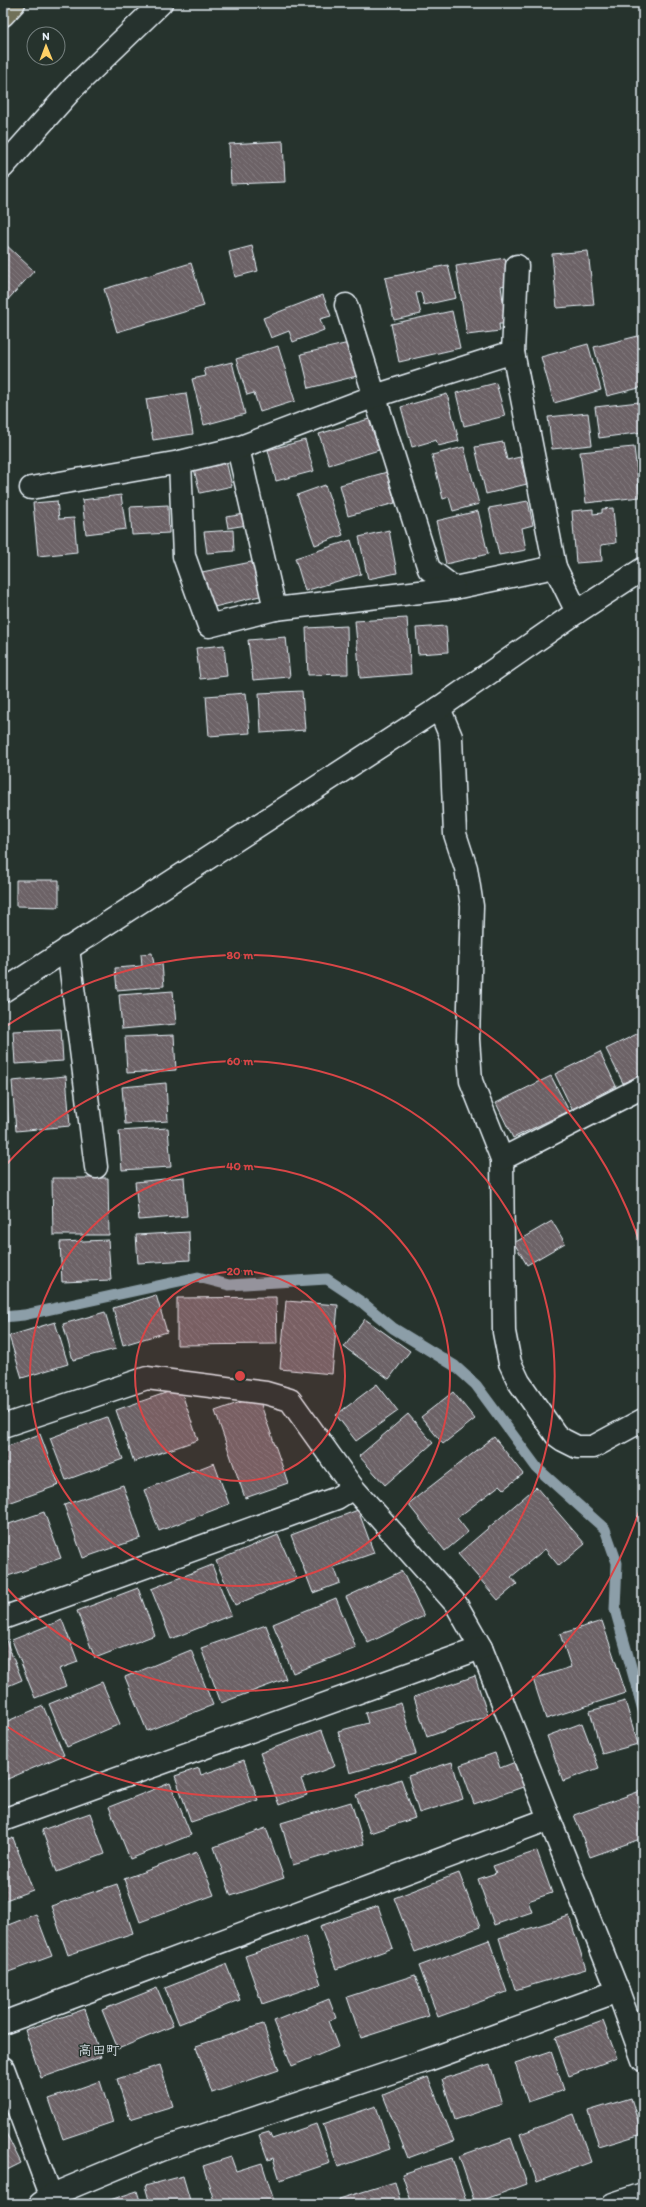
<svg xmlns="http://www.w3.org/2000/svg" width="646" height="2207" viewBox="0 0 646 2207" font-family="Itim,'Klee One',sans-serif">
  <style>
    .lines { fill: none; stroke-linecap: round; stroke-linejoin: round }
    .stream { stroke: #8c9ea8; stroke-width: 11 }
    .building { fill: url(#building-back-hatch); stroke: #e8f1f8 }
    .minor-casing { stroke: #e8f1f8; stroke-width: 25 }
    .tertiary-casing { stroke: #e8f1f8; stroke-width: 25 }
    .motorway-casing { stroke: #e8f1f8; stroke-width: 25 }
    .minor { stroke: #26332d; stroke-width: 22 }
    .tertiary { stroke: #26332d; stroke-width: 22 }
    .motorway { stroke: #706f59; stroke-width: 22 }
    .ring { fill: none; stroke: #d94647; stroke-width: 2 }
    .labels { text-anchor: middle; stroke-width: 3; stroke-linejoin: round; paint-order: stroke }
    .neighbourhood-label { font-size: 14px; fill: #e8f1f8; stroke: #26332d }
    .centre { fill: #d94647; stroke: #26332d; stroke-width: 2 }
    .ring-label { font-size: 12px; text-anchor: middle; font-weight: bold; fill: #d94647; stroke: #26332d; stroke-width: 3; stroke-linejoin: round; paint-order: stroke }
  </style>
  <defs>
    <pattern id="building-back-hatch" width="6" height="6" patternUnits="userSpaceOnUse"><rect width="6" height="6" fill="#6c6266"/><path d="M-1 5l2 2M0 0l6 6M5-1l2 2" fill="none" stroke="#81797d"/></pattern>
  </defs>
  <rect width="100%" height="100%" fill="#26332d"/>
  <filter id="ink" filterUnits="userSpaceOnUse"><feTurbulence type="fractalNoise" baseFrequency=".025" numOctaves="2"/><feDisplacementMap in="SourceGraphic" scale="8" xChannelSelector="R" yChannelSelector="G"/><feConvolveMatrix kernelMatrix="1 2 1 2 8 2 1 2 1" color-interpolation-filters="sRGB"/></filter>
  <g filter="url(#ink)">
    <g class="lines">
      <polyline class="stream" points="3,1317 24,1315 198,1277 229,1285 327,1279 363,1303 393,1328 455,1366 476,1385 537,1468 605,1529 617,1563 615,1609 643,1710"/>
    </g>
    <g class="building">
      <polygon points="283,141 285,182 231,184 229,144"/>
      <polygon points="3,242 34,271 3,305"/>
      <polygon points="252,246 258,271 235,277 229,252"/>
      <polygon points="588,251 594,305 557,308 552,254"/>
      <polygon points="505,258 509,284 501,286 506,324 499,324 500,331 467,335 456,266"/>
      <polygon points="191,263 204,306 117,332 104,289"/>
      <polygon points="448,265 456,298 424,305 421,292 416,293 421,314 394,320 385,278"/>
      <polygon points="323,295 331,316 320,319 324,330 293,342 289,331 271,338 263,318"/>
      <polygon points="452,311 460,348 399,362 391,324"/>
      <polygon points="638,336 643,354 643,387 607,396 594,347"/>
      <polygon points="349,343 357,376 309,388 301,354"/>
      <polygon points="588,344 601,390 554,403 541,357"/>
      <polygon points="278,346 295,401 260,412 254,393 247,395 236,359"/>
      <polygon points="232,362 245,414 204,425 192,379 206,376 204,369"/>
      <polygon points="496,383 505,416 464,426 456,393"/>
      <polygon points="186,393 193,434 153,440 146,399"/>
      <polygon points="447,394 459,441 438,446 436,440 412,447 401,407"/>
      <polygon points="639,402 643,432 599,438 595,407"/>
      <polygon points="588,413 592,445 552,449 548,417"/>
      <polygon points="369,419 379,450 329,465 319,434"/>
      <polygon points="305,440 314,471 276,481 268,450"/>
      <polygon points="503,442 507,460 520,457 527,484 486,494 475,447"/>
      <polygon points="464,447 479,504 453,511 449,497 443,499 432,455"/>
      <polygon points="634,447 640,497 586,503 580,452"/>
      <polygon points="226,461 232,486 200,493 194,469"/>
      <polygon points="387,472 395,503 348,516 340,485"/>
      <polygon points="325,485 343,535 315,545 297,495"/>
      <polygon points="121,495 126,529 86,534 82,500"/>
      <polygon points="57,501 59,519 74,518 77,552 38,556 33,503"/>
      <polygon points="528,501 533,525 522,528 526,550 499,555 489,508"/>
      <polygon points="168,505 169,533 132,535 130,507"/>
      <polygon points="613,508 616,543 601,545 602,561 576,563 572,511 593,509 593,514 602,513 602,509"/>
      <polygon points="478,511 488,554 446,564 436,521"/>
      <polygon points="245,514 247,525 228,528 226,517"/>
      <polygon points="233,530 234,551 207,553 204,532"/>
      <polygon points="389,530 397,573 368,579 359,537"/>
      <polygon points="351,540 361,574 305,591 295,558"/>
      <polygon points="261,560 268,594 210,608 202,572"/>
      <polygon points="407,618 411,674 360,678 355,621"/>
      <polygon points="347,626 348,674 308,675 306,628"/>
      <polygon points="446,626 448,652 418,654 416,628"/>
      <polygon points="286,637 290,677 253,680 248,640"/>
      <polygon points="224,645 227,676 200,679 196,648"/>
      <polygon points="302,691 305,730 261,733 259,693"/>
      <polygon points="246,693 250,733 209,736 206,696"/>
      <polygon points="16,880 59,880 59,907 16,906"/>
      <polygon points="152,953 154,964 162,964 164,986 117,990 115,968 142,966 141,954"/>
      <polygon points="173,991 176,1024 122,1029 119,995"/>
      <polygon points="61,1029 63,1061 15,1064 13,1031"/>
      <polygon points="643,1031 643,1074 623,1083 606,1049"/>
      <polygon points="174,1035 176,1070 127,1073 125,1037"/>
      <polygon points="600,1052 616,1086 572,1109 555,1074"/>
      <polygon points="66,1076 70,1126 16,1131 12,1081"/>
      <polygon points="551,1076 569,1111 513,1138 496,1103"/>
      <polygon points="166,1083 168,1121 125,1124 122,1087"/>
      <polygon points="7,1099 9,1142 3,1142 3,1100"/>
      <polygon points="168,1128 171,1167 122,1170 119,1131"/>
      <polygon points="184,1177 187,1216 139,1220 135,1182"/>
      <polygon points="52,1178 108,1178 109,1235 53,1235"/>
      <polygon points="552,1221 565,1243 527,1265 514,1243"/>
      <polygon points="189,1232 190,1260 138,1263 136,1235"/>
      <polygon points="108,1240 111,1280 62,1282 60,1242"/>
      <polygon points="156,1295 167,1332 123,1345 113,1308"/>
      <polygon points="276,1297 277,1344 177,1345 177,1298"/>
      <polygon points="286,1301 338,1305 332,1374 280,1369"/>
      <polygon points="105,1312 116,1349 73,1360 63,1324"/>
      <polygon points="365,1319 410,1351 389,1379 344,1347"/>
      <polygon points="55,1322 68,1364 22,1378 9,1336"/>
      <polygon points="377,1384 398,1411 356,1441 336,1415"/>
      <polygon points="180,1388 198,1440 134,1462 116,1410"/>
      <polygon points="453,1392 475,1419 443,1444 421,1417"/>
      <polygon points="258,1396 288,1483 245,1498 215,1411"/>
      <polygon points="408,1414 433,1443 385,1485 359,1456"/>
      <polygon points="107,1417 123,1459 66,1480 50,1438"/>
      <polygon points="40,1434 59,1485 3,1505 3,1448"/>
      <polygon points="494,1437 523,1474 504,1489 500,1485 457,1518 468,1532 445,1551 408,1504"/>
      <polygon points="214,1463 229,1504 159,1531 144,1490"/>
      <polygon points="123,1485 141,1538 83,1558 64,1505"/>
      <polygon points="536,1487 585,1544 559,1566 545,1549 511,1577 517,1584 498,1600 458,1554"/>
      <polygon points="358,1510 374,1553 334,1567 340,1583 313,1593 291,1535"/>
      <polygon points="44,1512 61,1558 5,1577 3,1526"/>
      <polygon points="278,1535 297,1579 235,1605 216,1561"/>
      <polygon points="212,1565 231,1615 171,1639 151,1589"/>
      <polygon points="402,1571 424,1616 368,1643 346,1597"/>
      <polygon points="138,1588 155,1635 95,1658 77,1611"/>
      <polygon points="336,1598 356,1648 293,1673 273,1624"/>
      <polygon points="62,1620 78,1662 59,1669 66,1686 35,1698 12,1640"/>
      <polygon points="602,1621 626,1693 546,1719 533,1679 571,1667 560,1634"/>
      <polygon points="266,1625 286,1679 221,1703 201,1648"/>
      <polygon points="5,1638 22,1680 3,1688 3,1639"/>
      <polygon points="191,1650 213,1705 147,1731 125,1677"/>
      <polygon points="475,1676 488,1716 427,1737 414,1697"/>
      <polygon points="102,1682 120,1724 67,1747 49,1704"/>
      <polygon points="625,1701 638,1744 602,1754 590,1711"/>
      <polygon points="401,1703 416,1754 350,1773 338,1731 368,1723 365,1713"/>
      <polygon points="43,1706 64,1755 3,1781 3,1723"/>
      <polygon points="582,1723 599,1768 563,1781 547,1736"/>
      <polygon points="322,1730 335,1766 301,1779 307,1795 279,1805 260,1753"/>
      <polygon points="495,1753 500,1768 518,1761 526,1786 474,1804 460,1765"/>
      <polygon points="244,1760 258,1800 191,1822 175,1776 199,1768 201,1775"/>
      <polygon points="452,1762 463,1799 419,1813 408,1776"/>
      <polygon points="401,1779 415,1818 370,1833 356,1795"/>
      <polygon points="170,1783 191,1835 130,1859 109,1807"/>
      <polygon points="643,1790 643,1838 590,1857 574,1815"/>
      <polygon points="351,1802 364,1844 293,1865 281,1823"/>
      <polygon points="90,1813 105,1854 57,1872 42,1830"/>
      <polygon points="266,1828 284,1878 231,1896 214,1847"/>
      <polygon points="13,1838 33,1890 3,1901 3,1842"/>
      <polygon points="537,1851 552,1893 528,1901 532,1912 494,1925 478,1879 496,1873 493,1866"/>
      <polygon points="197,1852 214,1895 140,1922 124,1879"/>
      <polygon points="459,1873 480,1927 415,1952 394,1898"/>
      <polygon points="117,1884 133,1933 68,1955 51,1906"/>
      <polygon points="378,1906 393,1948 336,1969 320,1926"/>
      <polygon points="36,1914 52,1956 3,1974 3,1927"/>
      <polygon points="569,1916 586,1969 515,1990 499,1938"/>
      <polygon points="305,1936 321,1984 262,2004 245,1956"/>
      <polygon points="489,1940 507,1992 438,2017 419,1966"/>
      <polygon points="226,1964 240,2000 179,2024 165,1988"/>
      <polygon points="415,1975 429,2016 361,2038 347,1997"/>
      <polygon points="157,1988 173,2026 118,2049 102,2010"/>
      <polygon points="329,1999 336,2018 328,2021 338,2047 292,2066 274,2021"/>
      <polygon points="85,2009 101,2057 41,2078 25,2030"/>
      <polygon points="603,2021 617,2058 569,2076 555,2038"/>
      <polygon points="263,2024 279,2070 212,2093 196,2046"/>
      <polygon points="551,2051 564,2090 528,2102 515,2063"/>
      <polygon points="490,2064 502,2104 455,2120 442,2079"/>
      <polygon points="160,2065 173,2106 130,2119 117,2079"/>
      <polygon points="428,2077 454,2141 408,2158 383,2095"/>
      <polygon points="100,2081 113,2122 63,2139 49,2099"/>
      <polygon points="631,2098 642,2134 599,2147 588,2111"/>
      <polygon points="376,2106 390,2149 338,2167 323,2124"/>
      <polygon points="574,2114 591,2162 537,2182 520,2134"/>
      <polygon points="316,2124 330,2163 280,2180 273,2158 268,2160 259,2135 269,2132 272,2139"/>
      <polygon points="3,2127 21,2163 3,2172"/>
      <polygon points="511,2138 527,2184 475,2203 459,2156"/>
      <polygon points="231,2157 236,2171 262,2163 275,2204 215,2204 203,2166"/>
      <polygon points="452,2158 467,2203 412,2204 402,2174"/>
      <polygon points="183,2176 191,2204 150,2204 145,2186"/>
      <polygon points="395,2182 401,2204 340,2204 339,2199"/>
      <polygon points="137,2191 141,2204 98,2204"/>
    </g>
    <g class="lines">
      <defs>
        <g id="minor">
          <polyline points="3,167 74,87 161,3"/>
          <polyline points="517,266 513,352 555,567"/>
          <polyline points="346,305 429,569 454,588 555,567 577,612"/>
          <polyline points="238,448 275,609"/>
          <polyline points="180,462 184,556 209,626 275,609 454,588"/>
          <polyline points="31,488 180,462 238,448 375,396 513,352"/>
          <polyline points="439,708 451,737 455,834 466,868 472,906 468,1039 471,1081 502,1159 504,1332 510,1363 519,1382 556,1435 563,1440 577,1447 593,1447 643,1420"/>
          <polyline points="68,948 96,1167"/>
          <polyline points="502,1159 643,1087"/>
          <polyline points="3,1426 147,1378 266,1393 290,1400 353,1488 456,1604 481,1648 618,1991 643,2060"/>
          <polyline points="3,1618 337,1498 353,1488"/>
          <polyline points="3,1820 481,1648"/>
          <polyline points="3,2023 549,1819"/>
          <polyline points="3,2068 54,2204"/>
          <polyline points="40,2204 52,2195 160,2150 425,2061 618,1991"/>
          <polyline points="613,2204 643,2194"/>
        </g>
        <polyline id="tertiary" points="3,991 439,708 577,612 643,569"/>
        <polyline id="motorway" points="3,15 14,3"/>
      </defs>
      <use href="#minor" class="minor-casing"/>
      <use href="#tertiary" class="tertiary-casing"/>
      <use href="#motorway" class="motorway-casing"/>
      <use href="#minor" class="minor"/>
      <use href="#tertiary" class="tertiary"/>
      <use href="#motorway" class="motorway"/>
    </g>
  </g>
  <circle cx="240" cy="1376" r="105" fill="#d94647" fill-opacity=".12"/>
  <g class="ring">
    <circle cx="240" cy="1376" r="105"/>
    <circle cx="240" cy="1376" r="210"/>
    <path d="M4 1167A315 315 0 1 1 4 1585"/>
    <path d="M643 1499A421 421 0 0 1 5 1725M5 1027A421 421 0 0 1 643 1253"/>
  </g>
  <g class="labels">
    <g class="neighbourhood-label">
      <text x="99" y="2055">高田町</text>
    </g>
  </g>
  <circle cx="240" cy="1376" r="6" class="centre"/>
  <g class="ring-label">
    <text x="240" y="959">80 m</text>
    <text x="240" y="1065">60 m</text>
    <text x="240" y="1170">40 m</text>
    <text x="240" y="1275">20 m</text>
  </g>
  <rect width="646" height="2207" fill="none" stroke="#26332d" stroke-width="16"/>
  <rect x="8" y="8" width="630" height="2191" fill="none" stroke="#e8f1f8" stroke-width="1.5" filter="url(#ink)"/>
  <g transform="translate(46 46) rotate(359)"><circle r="19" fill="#26332d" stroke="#747f7e"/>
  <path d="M0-3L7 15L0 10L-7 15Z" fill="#ffd166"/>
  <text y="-6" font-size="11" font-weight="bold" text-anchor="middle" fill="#e8f1f8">N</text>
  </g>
</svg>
